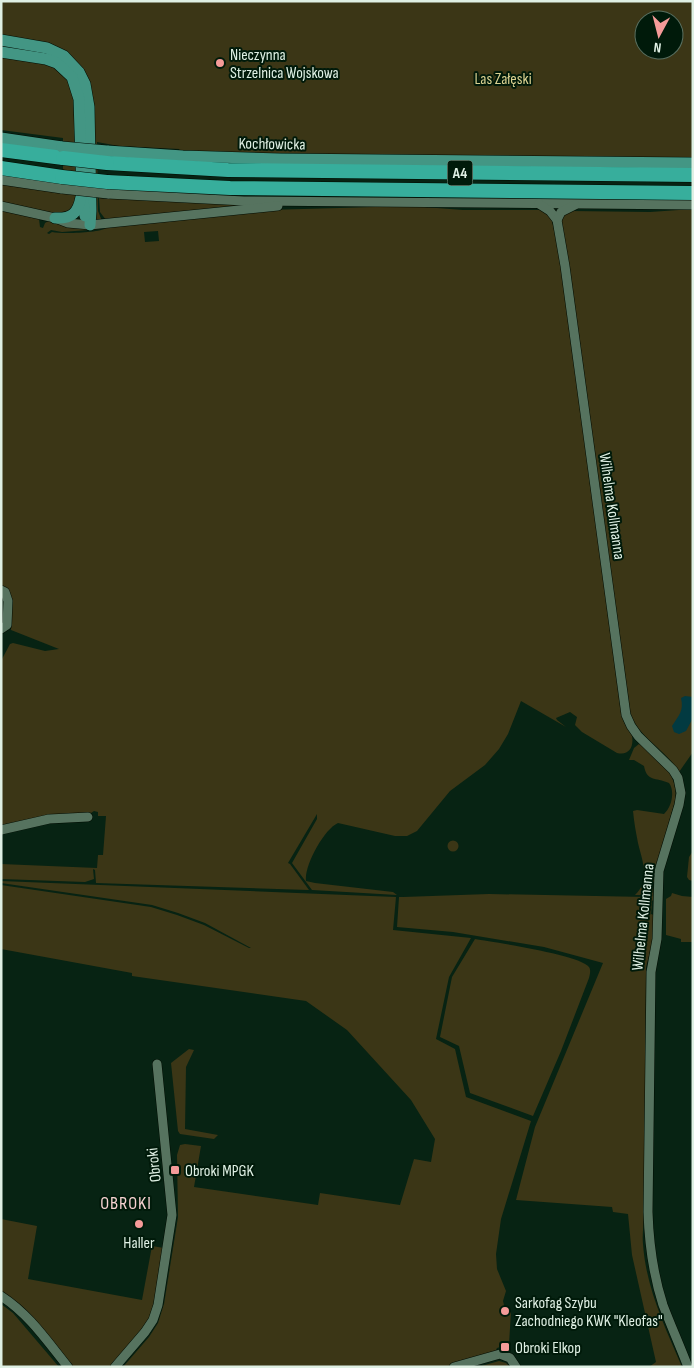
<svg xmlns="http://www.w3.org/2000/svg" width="694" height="1368" viewBox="0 0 694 1368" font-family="'Sofia Sans Condensed',sans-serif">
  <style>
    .green { fill: #3b3616; fill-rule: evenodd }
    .water { fill: #023a41 }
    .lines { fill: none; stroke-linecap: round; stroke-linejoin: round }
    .minor-casing { stroke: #000c02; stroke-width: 10 }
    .major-casing { stroke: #000c02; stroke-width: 12 }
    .highway-casing { stroke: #000c02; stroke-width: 15 }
    .minor { stroke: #56735f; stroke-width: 9 }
    .major { stroke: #439684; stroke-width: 11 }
    .highway { stroke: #37ae9c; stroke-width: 14 }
    .minor-bridge-casing { stroke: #000c02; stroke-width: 10; stroke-linecap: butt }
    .major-bridge-casing { stroke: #000c02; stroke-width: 12; stroke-linecap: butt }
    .highway-bridge-casing { stroke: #000c02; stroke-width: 15; stroke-linecap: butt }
    .minor-bridge { stroke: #56735f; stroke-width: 9 }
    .major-bridge { stroke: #439684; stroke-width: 11 }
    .highway-bridge { stroke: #37ae9c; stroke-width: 14 }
    .poi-dot { fill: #f59b99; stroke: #001a0a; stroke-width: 2 }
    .labels { text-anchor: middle; stroke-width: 4; stroke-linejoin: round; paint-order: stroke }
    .shield { fill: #001a0a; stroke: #9cb0a3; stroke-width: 1 }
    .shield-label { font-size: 15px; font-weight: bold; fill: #dff0e4 }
    .poi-label { font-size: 16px; fill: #dff0e4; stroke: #001a0a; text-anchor: start }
    .park-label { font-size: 16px; fill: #dad191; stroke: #001a0a }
    .street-label { font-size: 16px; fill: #dff0e4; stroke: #001a0a }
    .neighbourhood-label { font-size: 18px; letter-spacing: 1px; fill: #f7d3d2; stroke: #001a0a }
  </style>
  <rect width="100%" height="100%" fill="#072313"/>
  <g class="green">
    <path d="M1 1H693V160L365 157 180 151 179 149 119 146 97 142 98 211 102 221H96L82 71 1 36ZM644 20H674V50H644Z"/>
    <polygon points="1,55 51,65 67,77 73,92 77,204 65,216 1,202 1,184 63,193 63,138 1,130"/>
    <polygon points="109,197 252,204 106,220 100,212 99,198 108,199"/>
    <path d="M411 206 463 210H542L551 217 563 268 621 707C622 712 622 717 624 722 626 728 631 731 632 736 634 747 629 756 617 753L582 732 575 725 577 717 570 712 556 718 557 720 566 727 521 701 508 734 499 749 485 765 450 791 417 831 407 836H395L338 823C324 829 304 866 306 881L315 883 393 892 397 895 312 890 292 863 317 819V814L288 863 290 864 309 890 96 883 95 870 93 869 94 879 85 882 1 879V864L97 868 98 855H103L106 816H98V812L94 811 88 815 1 828V661L10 644 13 643 45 651 59 649 11 630 12 599 7 588 1 586V209L39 219 40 227 43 228 45 223 50 220 103 226 101 229 62 232 51 230 47 233 49 234 52 232C62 234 99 233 106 228V226L267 210ZM158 231 159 241 145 242 144 232Z"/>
    <path d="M693 209V752L679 772C665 748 636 737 629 709L560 222 562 215 570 211 650 212Z"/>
    <path d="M639 744C645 747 650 752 655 756 668 769 678 781 675 801L655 872 654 882 650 884 649 892 646 895H635C651 880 642 860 638 843 636 833 634 822 633 811L637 810 664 814C672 807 675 791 669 783 655 777 647 782 644 766L634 760H629L634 748Z"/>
    <circle cx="453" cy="846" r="5.5"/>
    <polygon points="693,851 693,881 689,880 687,877 689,857"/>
    <polygon points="1,881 396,897 393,930 471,938 449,977 436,1039 455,1049 466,1097 531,1121 501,1219 496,1254 497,1269 506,1291 503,1301 505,1309 502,1309 502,1312 507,1313 507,1310 511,1312 509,1344 497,1348 495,1352 446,1367 123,1367 149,1337 158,1323 164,1304 178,1217 177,1155 180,1145 185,1144 201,1146 194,1187 318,1205 320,1193 400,1205 414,1159 431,1162 435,1139 411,1100 347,1030 306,1001 132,976 132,973 1,949 1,885 151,907 177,915 204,925 249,948 251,948 205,923 178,913 152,905 1,883"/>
    <path d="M653 885 654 899 652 901 651 914 654 915 653 941 646 967 644 1213C644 1223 642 1234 643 1244 646 1288 665 1327 682 1367H649L656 1362 632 1255 628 1214 613 1212 612 1207 516 1200 535 1127 603 963 544 947 453 932 397 927 399 897H403L489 894 646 897 651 894Z"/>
    <polygon points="672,893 682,896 693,897 693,942 678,942 681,942 681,939 666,935 666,899 671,896"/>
    <path d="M475 939C493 942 581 955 589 967 591 970 590 974 589 978L561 1051 533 1116 470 1093 459 1046 440 1037 452 977Z"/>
    <polygon points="189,1049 194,1050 186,1067 185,1129 218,1135 214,1139 180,1134 178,1131 171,1063"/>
    <polygon points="1,1219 37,1226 28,1279 142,1300 152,1246 164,1248 154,1302 149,1320 118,1360 115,1360 109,1367 72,1367 1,1294"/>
    <polygon points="1,1304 13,1313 59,1367 1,1367"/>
    <polygon points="499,1361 506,1363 510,1367 478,1367"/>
  </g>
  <path class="water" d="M685 696 693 697V718L686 731 679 734 674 732 672 726C679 715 684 711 681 698Z"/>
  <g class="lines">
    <defs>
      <g id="minor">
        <polyline points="1,180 62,189"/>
        <polyline points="108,194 244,201 693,205"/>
        <path d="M539 204 550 211 557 220 565 266 626 715 631 726 638 736 673 770 678 778 681 793 679 805 659 871 657 939 651 972 648 1212C649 1244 653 1274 663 1305 671 1326 680 1346 688 1367"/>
        <polyline points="1,206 55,218 68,223 90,225 278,206"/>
        <polyline points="557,220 561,212 575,205"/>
        <polyline points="1,590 5,592 8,601 7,625 1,629"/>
        <polyline points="1,830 49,819 88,817"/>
        <path d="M1 1296C29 1314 47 1341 68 1367"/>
        <polyline points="115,1367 145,1332 153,1320 158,1305 172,1215 157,1064"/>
        <polyline points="454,1367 500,1354 510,1358 516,1367"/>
      </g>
      <g id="major">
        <polyline points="1,40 47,48 64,56 79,72 85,84 89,107 91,211 90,225"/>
        <polyline points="1,52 46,59 57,63 72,77 79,99 82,193 85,216"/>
        <polyline points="1,138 62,147"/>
        <polyline points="107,151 183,156 280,159 693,163"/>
        <path d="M55 218C72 219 78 213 81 197"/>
      </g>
      <g id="highway">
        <polyline points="1,150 63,158"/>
        <polyline points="107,163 228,170 693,175"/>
        <polyline points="1,168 62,177"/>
        <polyline points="107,182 230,188 693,193"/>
      </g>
    </defs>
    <use href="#minor" class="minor-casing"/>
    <use href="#major" class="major-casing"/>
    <use href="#highway" class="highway-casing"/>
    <use href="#minor" class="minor"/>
    <use href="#major" class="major"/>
    <use href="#highway" class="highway"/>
    <defs>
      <polyline id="minor-bridge" points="62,189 108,194"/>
      <polyline id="major-bridge" points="62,147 107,151"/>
      <g id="highway-bridge">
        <polyline points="63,158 107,163"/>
        <polyline points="62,177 107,182"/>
      </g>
    </defs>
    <use href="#minor-bridge" class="minor-bridge-casing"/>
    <use href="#major-bridge" class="major-bridge-casing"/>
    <use href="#highway-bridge" class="highway-bridge-casing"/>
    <use href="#minor-bridge" class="minor-bridge"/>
    <use href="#major-bridge" class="major-bridge"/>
    <use href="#highway-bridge" class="highway-bridge"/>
  </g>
  <g class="poi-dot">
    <circle cx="220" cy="63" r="5"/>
    <rect x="170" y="1165" width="10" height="10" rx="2.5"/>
    <circle cx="139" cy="1224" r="5"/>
    <circle cx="505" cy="1311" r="5"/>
    <rect x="500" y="1342" width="10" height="10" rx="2.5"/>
  </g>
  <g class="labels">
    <rect class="shield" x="447.5" y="160.5" width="25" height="25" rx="4"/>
    <g class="shield-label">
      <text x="460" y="178">A4</text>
    </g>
    <g class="poi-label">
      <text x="230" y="60">Nieczynna<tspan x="230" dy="18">Strzelnica Wojskowa</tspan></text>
      <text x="185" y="1176">Obroki MPGK</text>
      <text x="139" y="1248" text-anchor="middle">Haller</text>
      <text x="515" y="1308">Sarkofag Szybu<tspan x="515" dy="18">Zachodniego KWK "Kleofas"</tspan></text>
      <text x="515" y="1353">Obroki Elkop</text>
    </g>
    <g class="park-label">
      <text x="503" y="84">Las Załęski</text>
    </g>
    <g class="street-label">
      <text transform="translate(272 143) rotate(1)" y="6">Kochłowicka</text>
      <text transform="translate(613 506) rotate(82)" y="6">Wilhelma Kollmanna</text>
      <text transform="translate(642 917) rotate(-84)" y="6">Wilhelma Kollmanna</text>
      <text transform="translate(153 1165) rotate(-96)" y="6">Obroki</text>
    </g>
    <g class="neighbourhood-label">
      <text x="126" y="1209">OBROKI</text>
    </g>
  </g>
  <rect width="694" height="1368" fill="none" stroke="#dff0e4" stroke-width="5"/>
  <g transform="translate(659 35) rotate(187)"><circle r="24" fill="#001a0a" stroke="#597061"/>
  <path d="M0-4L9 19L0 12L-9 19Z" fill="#f59b99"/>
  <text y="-8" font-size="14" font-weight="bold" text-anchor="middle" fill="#dff0e4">N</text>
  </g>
</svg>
